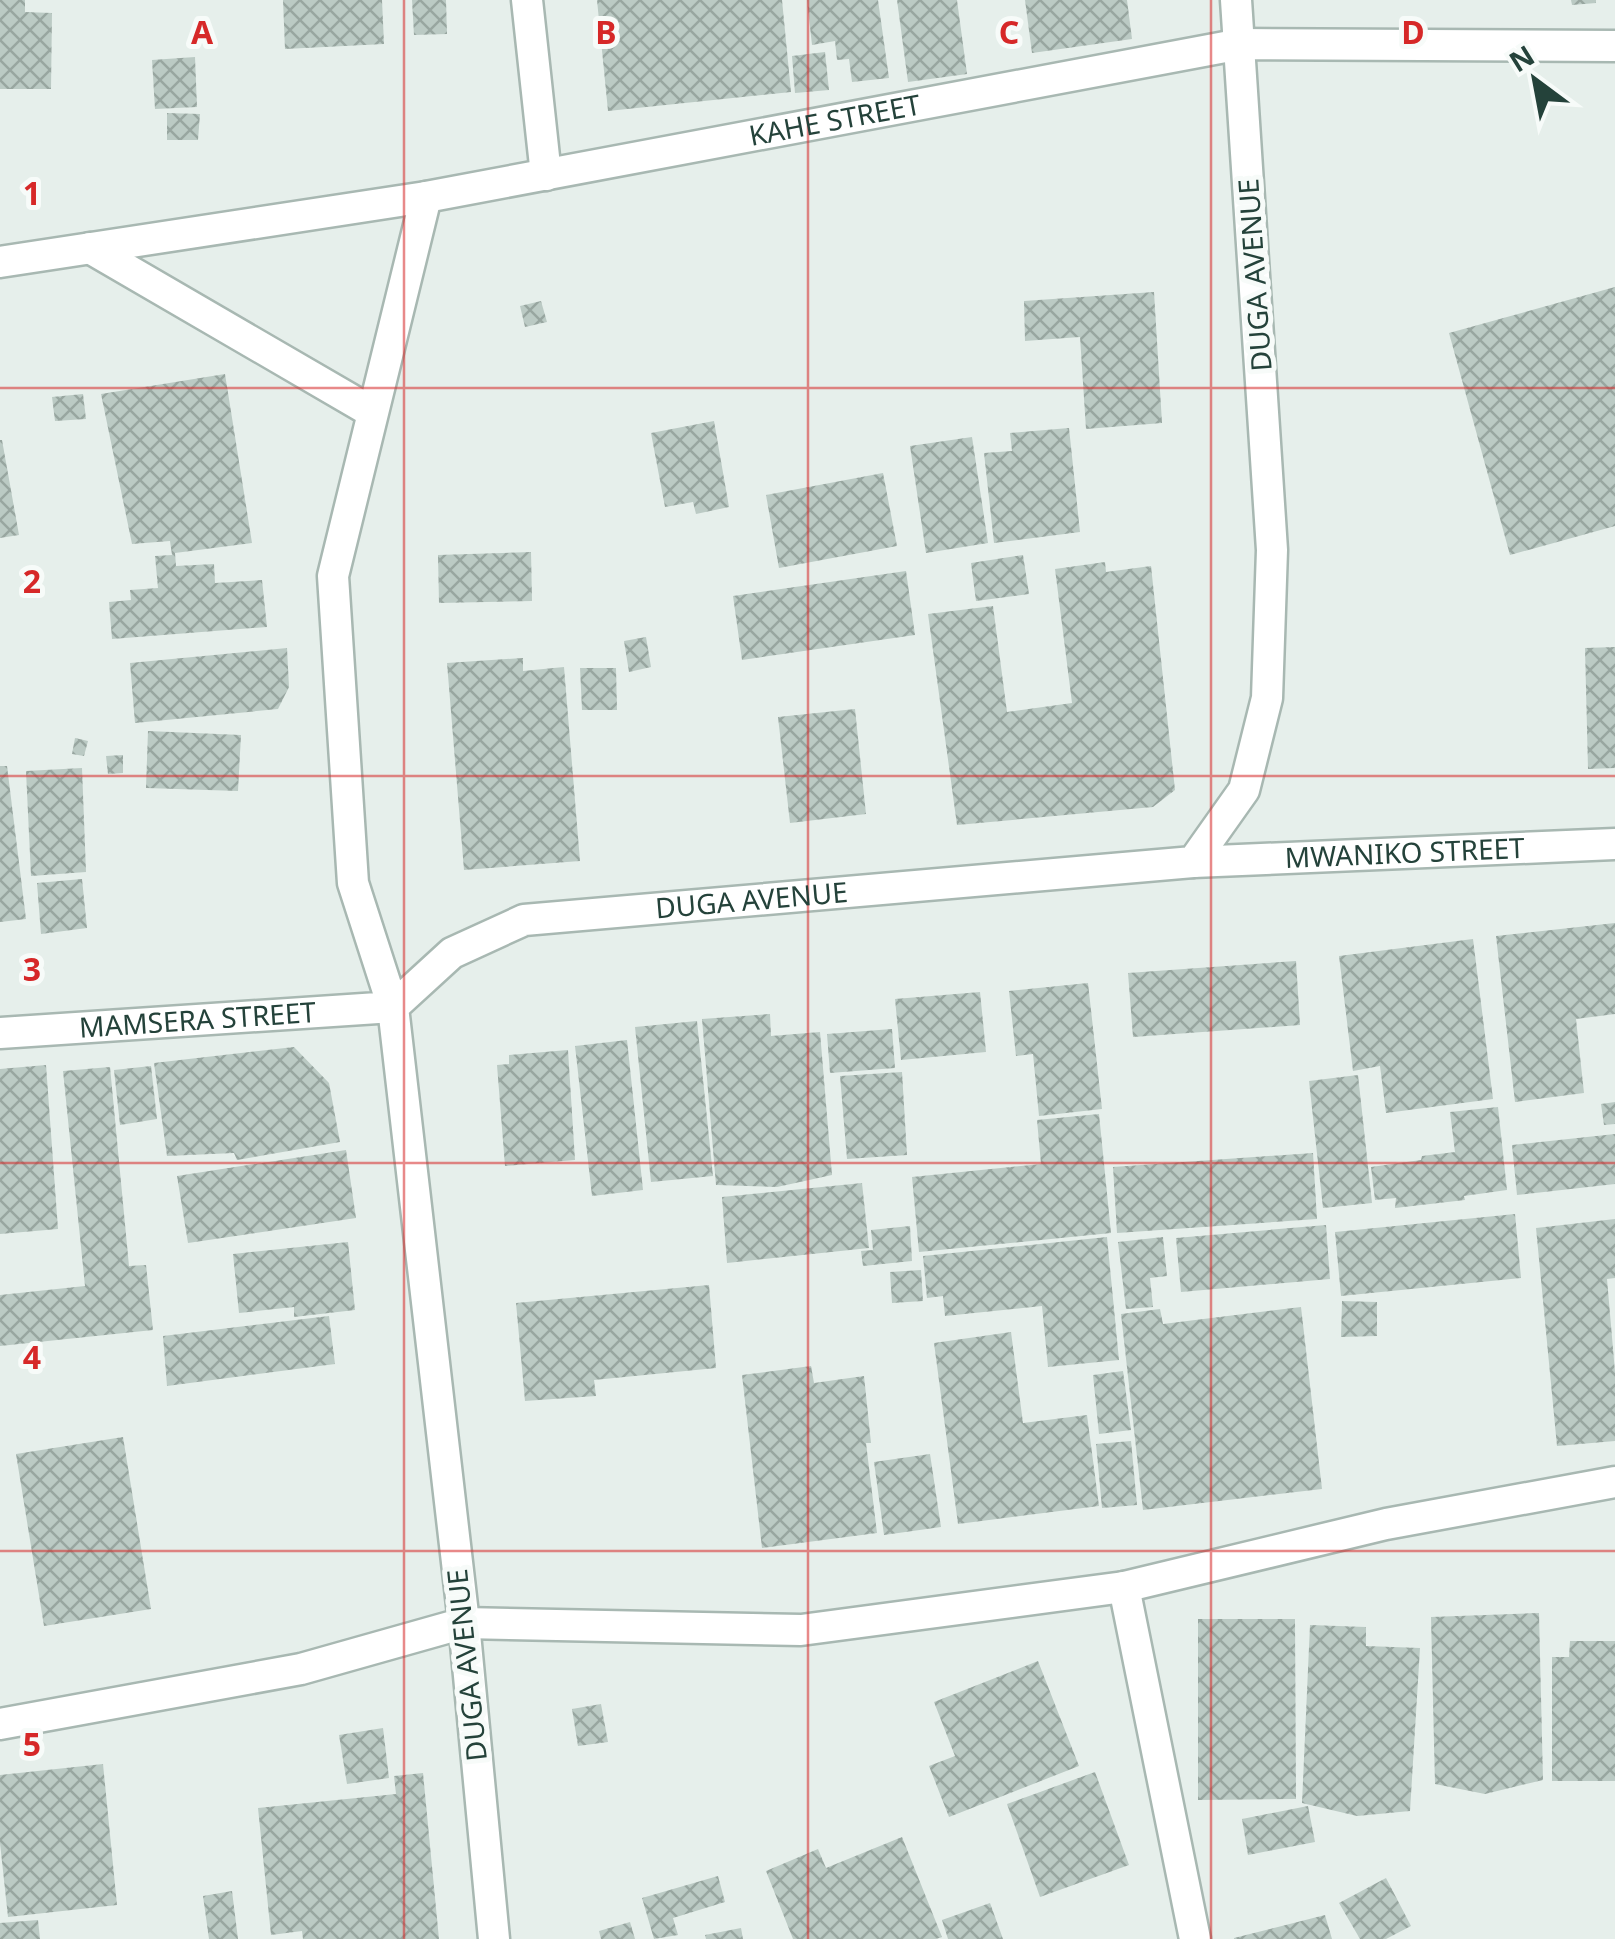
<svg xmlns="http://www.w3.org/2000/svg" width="1615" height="1939" viewBox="0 0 1615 1939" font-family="'Noto Sans',sans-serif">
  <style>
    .building { fill: url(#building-cross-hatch) }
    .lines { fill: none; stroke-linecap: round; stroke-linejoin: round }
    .minor-casing { stroke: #a8b8b2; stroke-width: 35 }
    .minor { stroke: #fff; stroke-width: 30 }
    .grid { fill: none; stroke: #d62828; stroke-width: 2.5; stroke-opacity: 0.55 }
    .labels { text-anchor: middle; stroke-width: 10; stroke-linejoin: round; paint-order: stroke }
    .street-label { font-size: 28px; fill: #24423a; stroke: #f7fbf9 }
    .grid-label { font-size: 32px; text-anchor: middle; font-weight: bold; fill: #d62828; stroke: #f7fbf9; stroke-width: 10; stroke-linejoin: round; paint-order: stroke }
  </style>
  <defs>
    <pattern id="building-cross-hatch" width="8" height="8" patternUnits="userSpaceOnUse" patternTransform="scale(2.5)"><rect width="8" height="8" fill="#bbcac4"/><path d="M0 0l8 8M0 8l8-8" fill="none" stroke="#98a6a0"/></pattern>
  </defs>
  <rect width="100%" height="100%" fill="#e6efeb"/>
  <g class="building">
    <polygon points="0,0 25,0 25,12 52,13 51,89 0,89"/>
    <polygon points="283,0 382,0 384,44 285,49"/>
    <polygon points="412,0 446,0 447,34 414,35"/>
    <polygon points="597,0 782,0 791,92 608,111"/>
    <polygon points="807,0 878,0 889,78 852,82 849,59 837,60 835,41 812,45"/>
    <polygon points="897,0 957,0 967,74 908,82"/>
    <polygon points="1025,0 1127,0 1132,39 1032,53"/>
    <polygon points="1571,0 1596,0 1596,3 1572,5"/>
    <polygon points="825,52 829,90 795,93 792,56"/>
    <polygon points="195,57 197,107 155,109 152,60"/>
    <polygon points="167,113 200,114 198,140 167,140"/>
    <polygon points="1615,287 1615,526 1510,555 1449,333"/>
    <polygon points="1154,292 1162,423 1086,429 1080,337 1025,341 1024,301"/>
    <polygon points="541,301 547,322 525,327 520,306"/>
    <polygon points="225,374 252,543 175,553 176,566 214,564 215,583 262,580 267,627 112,639 109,602 131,600 130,590 158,588 155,556 172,555 170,541 132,544 101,394"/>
    <polygon points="83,394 86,419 55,421 52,397"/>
    <polygon points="714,421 729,507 696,514 693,502 665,507 651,433"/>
    <polygon points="1069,428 1080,532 994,543 984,453 1012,451 1010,433"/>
    <polygon points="972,437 988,543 926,553 910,446"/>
    <polygon points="0,440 2,440 19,535 0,538"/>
    <polygon points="883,473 897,546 779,568 766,495"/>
    <polygon points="531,552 532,601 439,603 438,555"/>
    <polygon points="1023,555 1029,594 976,601 971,563"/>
    <polygon points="1105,562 1106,572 1151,566 1175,790 1153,807 957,825 928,614 993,606 1007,712 1072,703 1055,569"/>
    <polygon points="906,571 915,635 742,660 733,596"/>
    <polygon points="646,637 651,667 629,672 624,641"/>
    <polygon points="1615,647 1615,768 1588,769 1585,648"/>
    <polygon points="287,648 289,687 278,709 135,723 130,663"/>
    <polygon points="523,658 523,671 564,667 580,861 464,870 447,663"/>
    <polygon points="580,668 616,668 617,710 582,710"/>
    <polygon points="855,709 866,814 790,823 778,717"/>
    <polygon points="148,731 241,735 238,791 146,788"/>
    <polygon points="75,738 88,741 84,756 72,754"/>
    <polygon points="123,755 123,773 108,774 106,756"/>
    <polygon points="0,766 7,766 26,919 0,922"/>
    <polygon points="82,768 86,872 31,876 26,771"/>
    <polygon points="82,879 87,928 41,934 37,883"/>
    <polygon points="1615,923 1615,1014 1576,1019 1584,1093 1515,1102 1496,936"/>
    <polygon points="1473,939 1493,1099 1386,1113 1380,1066 1353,1071 1339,956"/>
    <polygon points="1296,961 1300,1025 1133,1037 1128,973"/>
    <polygon points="1088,983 1102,1109 1039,1116 1033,1054 1016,1056 1009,991"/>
    <polygon points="980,992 986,1052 901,1060 895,999"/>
    <polygon points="770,1014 771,1036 820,1032 832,1175 777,1187 716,1185 702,1019"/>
    <polygon points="697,1021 713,1176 651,1182 635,1027"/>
    <polygon points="892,1029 895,1068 830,1073 827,1034"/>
    <polygon points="627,1040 643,1190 592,1196 575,1046"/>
    <polygon points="294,1047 329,1083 340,1142 237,1160 234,1153 167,1156 154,1063"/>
    <polygon points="568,1050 575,1160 505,1166 497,1065 509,1064 509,1055"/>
    <polygon points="46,1065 58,1229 0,1234 0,1069"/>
    <polygon points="151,1066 157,1119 120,1125 114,1070"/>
    <polygon points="110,1067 129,1266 146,1265 153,1330 0,1346 0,1295 85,1286 63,1071"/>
    <polygon points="902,1072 907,1155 847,1159 840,1076"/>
    <polygon points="1358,1075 1372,1203 1323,1208 1309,1081"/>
    <polygon points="1615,1102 1615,1124 1604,1125 1601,1104"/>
    <polygon points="1498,1107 1507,1190 1464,1196 1465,1200 1395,1208 1396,1198 1375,1200 1371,1167 1421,1160 1422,1156 1455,1152 1450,1112"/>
    <polygon points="1099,1114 1111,1233 919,1252 912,1177 1041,1164 1037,1120"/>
    <polygon points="1615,1134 1615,1184 1517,1195 1512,1145"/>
    <polygon points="346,1150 356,1218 188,1243 177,1176"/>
    <polygon points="1313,1153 1317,1219 1117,1233 1113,1167"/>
    <polygon points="862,1183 869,1248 727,1263 722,1197"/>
    <polygon points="1515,1214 1521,1278 1341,1296 1335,1232"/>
    <polygon points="1615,1219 1615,1278 1607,1279 1615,1372 1615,1441 1557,1446 1536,1228"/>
    <polygon points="1326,1225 1330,1279 1181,1292 1176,1238"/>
    <polygon points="910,1226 912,1261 863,1266 861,1251 873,1250 871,1230"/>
    <polygon points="1107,1237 1119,1360 1048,1367 1042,1306 945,1316 943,1296 927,1298 923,1256"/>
    <polygon points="1163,1237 1167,1276 1150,1278 1153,1307 1126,1309 1118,1242"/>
    <polygon points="348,1242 355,1310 294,1317 294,1307 239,1313 233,1254"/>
    <polygon points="921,1270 923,1301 892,1303 890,1272"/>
    <polygon points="709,1285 716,1368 594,1380 596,1396 525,1401 516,1303"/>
    <polygon points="1342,1301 1377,1302 1377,1336 1341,1337"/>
    <polygon points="1301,1307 1322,1489 1143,1510 1121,1314 1160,1309 1163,1324"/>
    <polygon points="329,1316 335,1364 167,1386 163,1336"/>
    <polygon points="1011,1332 1023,1423 1087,1415 1099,1506 958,1524 934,1343"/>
    <polygon points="811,1366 814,1383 864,1376 871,1443 866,1443 877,1533 762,1548 742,1375"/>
    <polygon points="1123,1371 1131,1430 1099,1434 1093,1375"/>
    <polygon points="123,1437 151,1609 44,1626 16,1454"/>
    <polygon points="1131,1441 1137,1505 1102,1508 1096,1444"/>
    <polygon points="930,1454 941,1527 884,1535 874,1462"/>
    <polygon points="1539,1613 1543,1780 1485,1794 1435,1784 1431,1617"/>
    <polygon points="1198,1619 1295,1619 1296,1799 1198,1800"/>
    <polygon points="1310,1625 1366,1627 1366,1646 1420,1648 1410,1811 1357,1816 1302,1803"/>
    <polygon points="1570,1641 1615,1641 1615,1781 1552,1781 1552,1657 1569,1657"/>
    <polygon points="1038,1661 1079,1766 949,1817 929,1766 955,1756 934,1702"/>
    <polygon points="601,1704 608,1742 578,1746 572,1709"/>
    <polygon points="383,1728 389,1778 347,1784 339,1735"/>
    <polygon points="103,1764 117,1905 8,1917 0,1843 0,1775"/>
    <polygon points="1095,1772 1129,1865 1040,1897 1007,1804"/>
    <polygon points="423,1773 439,1939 303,1939 302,1931 271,1935 258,1808 396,1794 394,1776"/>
    <polygon points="1308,1806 1315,1842 1248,1855 1242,1819"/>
    <polygon points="902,1837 942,1937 936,1939 793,1939 766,1871 818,1849 826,1868"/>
    <polygon points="718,1876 725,1902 673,1918 678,1935 654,1939 642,1898"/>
    <polygon points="1386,1878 1411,1926 1386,1939 1360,1939 1339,1903"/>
    <polygon points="232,1891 238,1939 209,1939 203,1896"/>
    <polygon points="990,1903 1003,1939 948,1939 942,1920"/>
    <polygon points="1325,1915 1332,1939 1234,1939 1234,1938"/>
    <polygon points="38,1920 40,1939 0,1939 0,1923"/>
    <polygon points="630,1922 635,1939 601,1939 599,1931"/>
    <polygon points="741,1928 743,1939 706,1939 705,1935"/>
  </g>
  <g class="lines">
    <defs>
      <g id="minor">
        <polyline points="527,0 546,175"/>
        <polyline points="90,248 372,412"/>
        <polyline points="0,262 426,197"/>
        <path id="s1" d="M1193 862 1615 844"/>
        <path id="s2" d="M0 1033 393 1007 353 883 333 576 426 197 1241 44 1615 46"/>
        <polyline points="1124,1587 1195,1939"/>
        <polyline points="0,1724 301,1669 464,1623 801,1630 1124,1587 1386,1524 1615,1482"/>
        <path id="s3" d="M494 1939 464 1623 393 1007 452 953 524 920 1193 862 1244 790 1267 698 1272 550 1236 0"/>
      </g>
    </defs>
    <use href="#minor" class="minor-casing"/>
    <use href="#minor" class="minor"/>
  </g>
  <path class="grid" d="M404 0V1939M808 0V1939M1211 0V1939M0 388H1615M0 776H1615M0 1163H1615M0 1551H1615"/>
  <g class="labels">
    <g class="street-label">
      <text dy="10" stroke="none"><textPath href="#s2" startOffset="1638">KAHE STREET</textPath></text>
      <text transform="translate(1255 275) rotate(-94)" y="10">DUGA AVENUE</text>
      <text dy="10" stroke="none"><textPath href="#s1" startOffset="212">MWANIKO STREET</textPath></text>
      <text dy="10" stroke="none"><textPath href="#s3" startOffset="1325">DUGA AVENUE</textPath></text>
      <text dy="10" stroke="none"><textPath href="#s2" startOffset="198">MAMSERA STREET</textPath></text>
      <text transform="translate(467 1665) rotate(-96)" y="10">DUGA AVENUE</text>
    </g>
  </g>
  <g class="grid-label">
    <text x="202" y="44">A</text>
    <text x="606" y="44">B</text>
    <text x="1009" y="44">C</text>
    <text x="1413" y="44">D</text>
    <text x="32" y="205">1</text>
    <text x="32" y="593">2</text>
    <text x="32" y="981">3</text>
    <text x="32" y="1369">4</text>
    <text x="32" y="1756">5</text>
  </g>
  <g transform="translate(1535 80) rotate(328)" stroke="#f7fbf9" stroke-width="8" paint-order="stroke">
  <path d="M0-8L18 38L0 25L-18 38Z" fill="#24423a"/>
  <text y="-15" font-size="28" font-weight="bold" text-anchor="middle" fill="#24423a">N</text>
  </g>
</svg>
